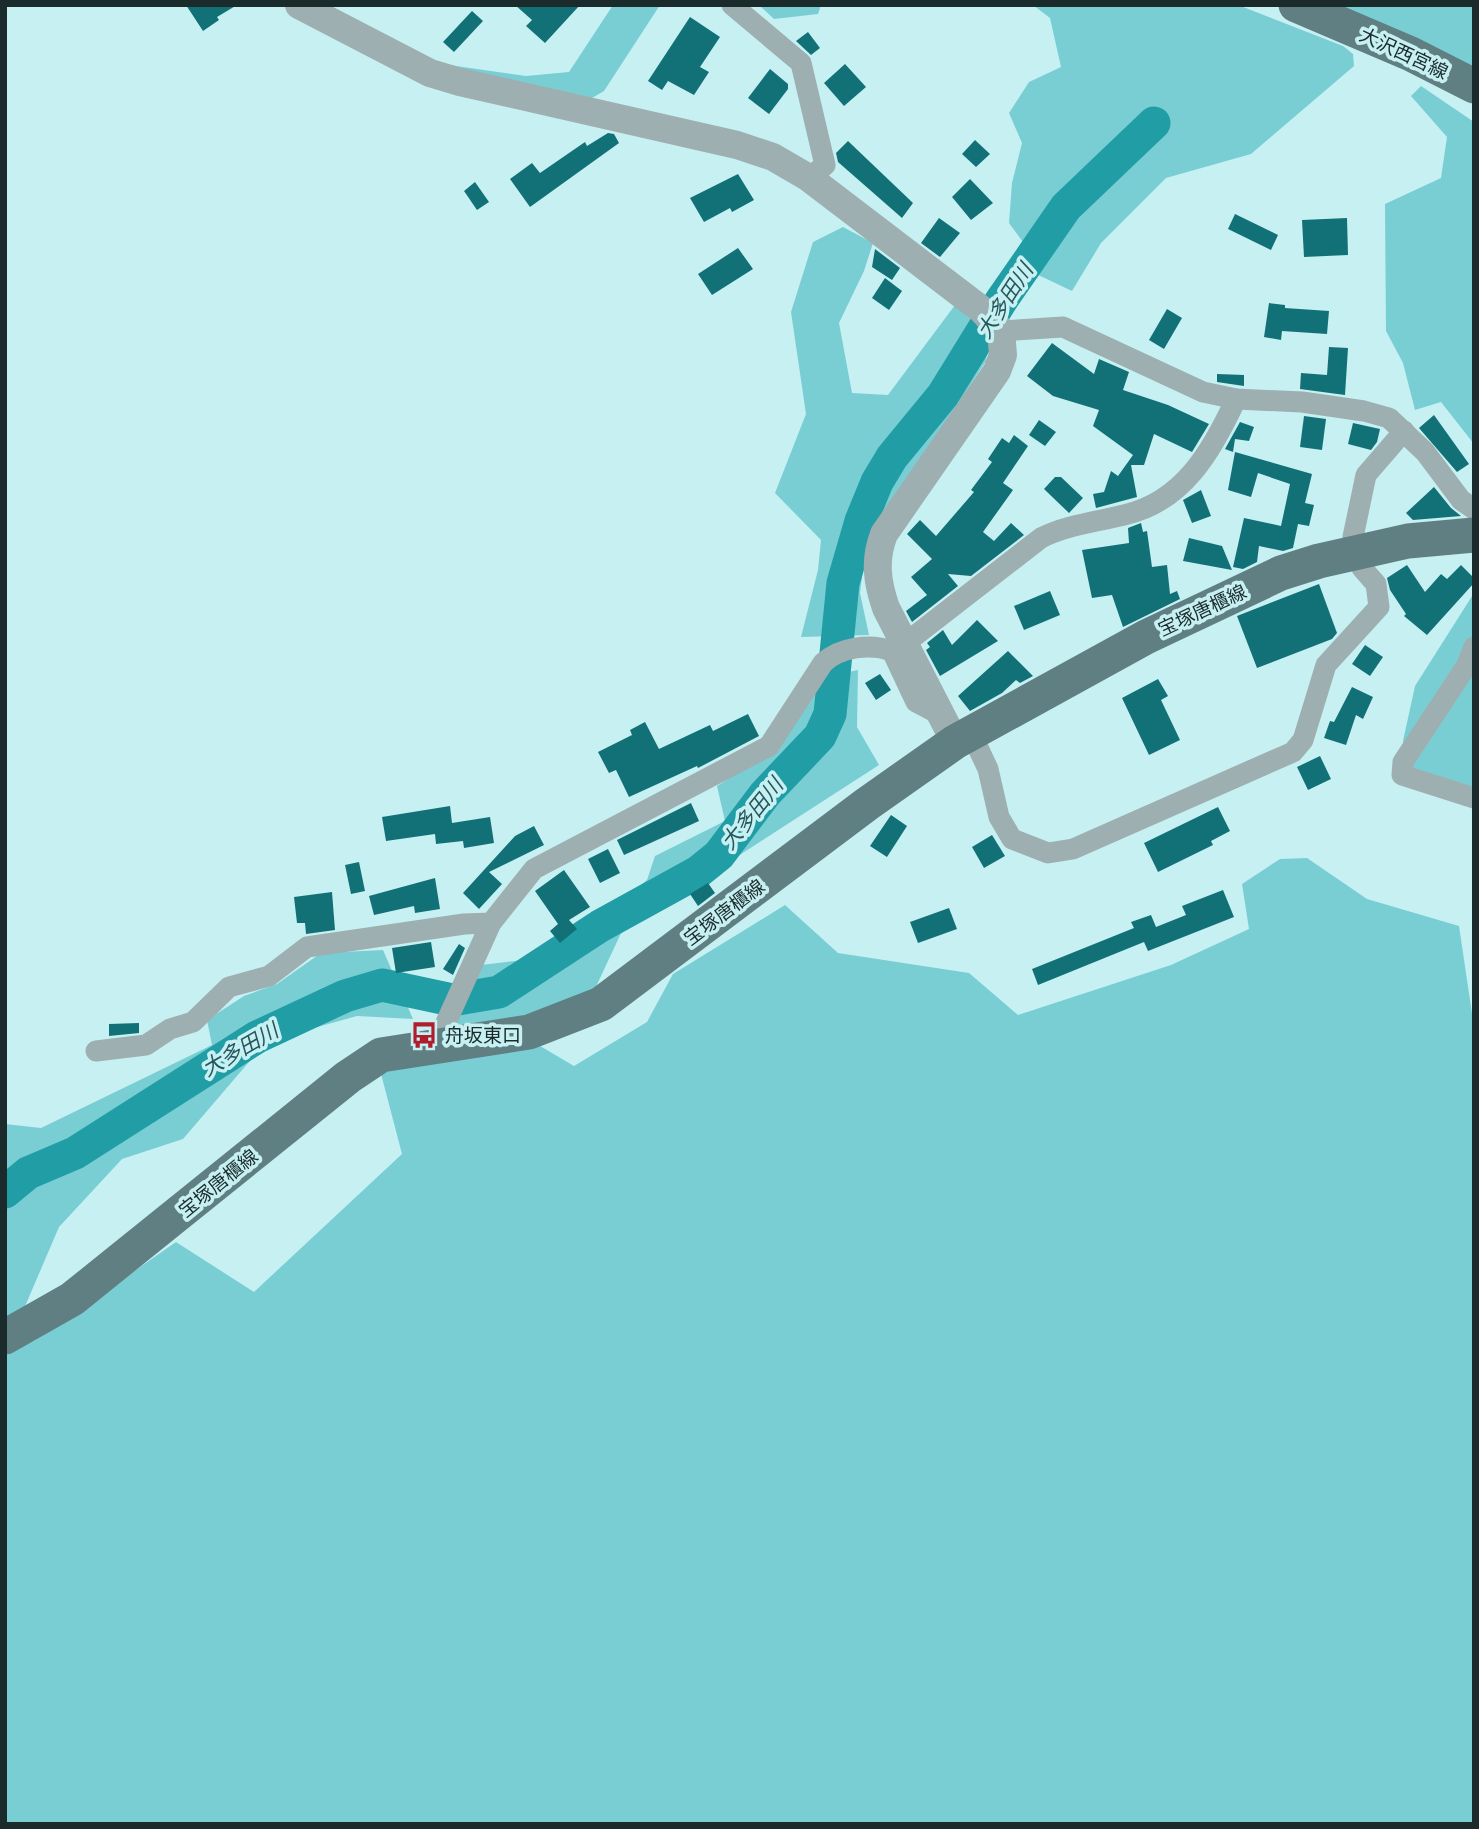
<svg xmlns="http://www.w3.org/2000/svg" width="1479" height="1829" viewBox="0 0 1479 1829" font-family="'Open Sans','Noto Sans JP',sans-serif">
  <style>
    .green { fill: #79ced4 }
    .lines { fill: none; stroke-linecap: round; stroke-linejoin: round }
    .river { stroke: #219da5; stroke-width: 33 }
    .building { fill: #127177 }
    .minor { stroke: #9dafb0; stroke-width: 21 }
    .tertiary { stroke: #9dafb0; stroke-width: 28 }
    .primary { stroke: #5f7f82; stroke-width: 35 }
    .labels { text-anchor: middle; stroke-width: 7; stroke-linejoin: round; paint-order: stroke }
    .street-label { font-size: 19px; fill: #1b2b2c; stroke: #c7f0f3 }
    .poi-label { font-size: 19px; fill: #1b2b2c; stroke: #c7f0f3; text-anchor: start }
    .water-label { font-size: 21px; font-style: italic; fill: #25565a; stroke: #c7f0f3 }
  </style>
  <rect width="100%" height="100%" fill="#c7f0f3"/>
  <g class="green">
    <polygon points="613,5 660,5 604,91 587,101 449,65 526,76 569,72"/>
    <polygon points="759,5 821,5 818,14 774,19"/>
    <polygon points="1033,5 1238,5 1343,46 1353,54 1354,66 1251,154 1166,178 1101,243 1072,291 1034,273 1023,242 1009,223 1012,183 1022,143 1009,113 1029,82 1061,67 1050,18"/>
    <polygon points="1315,5 1474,5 1474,76"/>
    <polygon points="1421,86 1474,122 1474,444 1441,402 1415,410 1403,363 1386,331 1385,204 1441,178 1447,137 1411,96"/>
    <polygon points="843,227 873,243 864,271 839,323 852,393 888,395 955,305 989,336 986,361 866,545 860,593 869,635 801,637 818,570 821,540 775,493 806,414 791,312 813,242"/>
    <polygon points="1474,593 1474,795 1410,780 1403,741 1415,686"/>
    <polygon points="858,670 857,727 879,765 622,931 594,991 540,1017 444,1028 481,965 547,957 598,921 647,880 655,856 725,821 717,786 781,745 824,677"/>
    <polygon points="1307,858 1367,899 1459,926 1474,1027 1474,1824 5,1824 5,1351 35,1340 176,1242 254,1292 402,1154 380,1070 530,1040 574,1066 647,1022 673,974 785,905 838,953 969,973 1018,1015 1171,965 1249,929 1242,884 1280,859"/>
    <polygon points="383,950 413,1019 357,1016 267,1041 183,1139 122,1159 59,1227 23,1311 5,1318 5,1124 41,1128 212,1045 207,1020 244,996 277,984 321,953"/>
  </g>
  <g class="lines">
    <polyline class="river" points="5,1192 28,1173 75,1153 257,1037 345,996 382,985 452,1000 499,992 600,926 698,872 719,855 765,794 820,736 830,714 843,583 861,521 877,482 892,457 943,395 1001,301 1066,207 1154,123"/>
  </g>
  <g class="building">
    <polygon points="186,5 237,5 217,17 219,20 203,31"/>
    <polygon points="515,5 580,5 545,43 526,26 532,20"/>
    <polygon points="472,11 483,21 454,52 443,42"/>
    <polygon points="690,17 720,37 700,67 709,72 694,95 668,81 662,90 648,81"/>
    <polygon points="808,32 820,48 811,55 796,41"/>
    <polygon points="845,64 866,87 844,106 824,83"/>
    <polygon points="770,69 788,84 788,89 769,114 748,98"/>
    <polygon points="608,133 614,134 619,143 530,207 510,179 532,163 540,173 585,142 587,146"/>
    <polygon points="975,140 990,154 976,167 962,154"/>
    <polygon points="848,141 913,203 902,218 838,162 836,153"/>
    <polygon points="738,174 754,200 732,212 730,208 704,222 690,198"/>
    <polygon points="970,179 993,203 971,220 952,197"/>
    <polygon points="475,182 489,202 477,210 464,191"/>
    <polygon points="1235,214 1278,235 1271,250 1228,229"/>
    <polygon points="939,218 960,233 940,257 921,243"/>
    <polygon points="1347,218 1348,255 1304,257 1302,220"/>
    <polygon points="738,248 753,269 712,295 698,274"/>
    <polygon points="875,249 900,268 892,280 872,267"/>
    <polygon points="885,278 902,291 889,310 872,298"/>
    <polygon points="1269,303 1285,305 1285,308 1329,311 1327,334 1282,331 1281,340 1264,337"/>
    <polygon points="1167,309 1182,318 1164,349 1149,340"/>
    <polygon points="1052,343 1094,374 1099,359 1129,372 1123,390 1168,405 1209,424 1192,452 1154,434 1144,465 1131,465 1137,497 1096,508 1093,494 1104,492 1111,471 1118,476 1133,455 1093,426 1099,410 1053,396 1027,376"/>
    <polygon points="1329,347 1348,348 1345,395 1300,389 1301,373 1327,375"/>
    <polygon points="1217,374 1244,375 1244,386 1217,382"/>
    <polygon points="1434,415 1469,464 1457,472 1419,428"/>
    <polygon points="1304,416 1326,419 1322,450 1300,447"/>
    <polygon points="1039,420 1056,432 1045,446 1029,435"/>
    <polygon points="1240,422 1254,427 1249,441 1235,439 1233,452 1225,449"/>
    <polygon points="1353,423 1380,429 1377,442 1371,450 1348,444"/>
    <polygon points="1014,435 1028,446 1003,483 1013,490 983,532 994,541 1011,523 1024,535 971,576 948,574 958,586 912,622 906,611 927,595 911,577 932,559 907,534 920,520 936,536 974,492 971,490 992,462 988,459 1002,438 1009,443"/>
    <polygon points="1235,452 1312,474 1305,503 1314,505 1309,526 1298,524 1293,548 1283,551 1259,546 1257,562 1243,569 1233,567 1244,518 1281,526 1290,484 1258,473 1251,497 1228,490"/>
    <polygon points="1055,477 1061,477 1083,498 1069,513 1044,489"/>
    <polygon points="1434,487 1451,508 1461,516 1413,520 1406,513"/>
    <polygon points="1201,490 1211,516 1192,523 1183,500"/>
    <polygon points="1141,523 1143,532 1147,531 1152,567 1167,565 1170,594 1177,591 1180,599 1123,627 1112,595 1092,598 1082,550 1129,543 1128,528"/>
    <polygon points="1189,538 1222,546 1232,570 1183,561"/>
    <polygon points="1407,565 1425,592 1441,574 1447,579 1461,565 1474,578 1474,583 1427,635 1404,616 1406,614 1390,590 1387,578"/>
    <polygon points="1319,584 1337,633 1332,639 1257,668 1237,616"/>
    <polygon points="1050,591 1060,615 1024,630 1014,606"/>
    <polygon points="977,620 998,641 940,676 926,650 930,647 927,643 943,630 952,645"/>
    <polygon points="1365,645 1383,657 1370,676 1352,664"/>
    <polygon points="1008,651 1033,676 1020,683 1016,680 1002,693 970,711 958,696"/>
    <polygon points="880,674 891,690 876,700 865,683"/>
    <polygon points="1158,679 1168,696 1161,700 1180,740 1149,755 1122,698"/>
    <polygon points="1352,687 1373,697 1363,719 1356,715 1346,745 1324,738 1330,721 1334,722"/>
    <polygon points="748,714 759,736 698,768 697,766 629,797 616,770 609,773 598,752 632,735 630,730 645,722 659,749 710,725 713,731"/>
    <polygon points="1320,756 1331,779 1308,790 1297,767"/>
    <polygon points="691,803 699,821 624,855 617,840"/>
    <polygon points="450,806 452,823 490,817 494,843 464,848 463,841 436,844 435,834 386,841 382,817"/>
    <polygon points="1218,807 1230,831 1211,841 1213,845 1158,872 1144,843"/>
    <polygon points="891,815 907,826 887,857 870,846"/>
    <polygon points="534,826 544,845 489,872 502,884 479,909 463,893 515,836"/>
    <polygon points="992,835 1005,856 984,868 972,847"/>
    <polygon points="608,849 620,873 600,883 588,859"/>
    <polygon points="359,862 365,891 351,894 345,865"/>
    <polygon points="564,870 590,907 569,920 577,929 560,943 550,931 558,924 535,891"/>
    <polygon points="435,878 440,909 415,913 414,906 374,915 369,896"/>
    <polygon points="708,883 715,893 698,906 690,894"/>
    <polygon points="1223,890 1234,917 1148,951 1144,942 1038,985 1032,969 1134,928 1131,922 1151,915 1156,927 1186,915 1182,906"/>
    <polygon points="332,892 335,930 306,934 305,923 297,923 294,897"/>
    <polygon points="949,908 957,929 918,943 910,922"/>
    <polygon points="431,942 435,967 396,973 392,948"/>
    <polygon points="459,944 465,948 453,975 443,969"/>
    <polygon points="139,1023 139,1033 109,1036 109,1024"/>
  </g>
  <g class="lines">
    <g class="minor">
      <polyline points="732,5 801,63 825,165 809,178"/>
      <polyline points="1001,331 1063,327 1203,392 1236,399 1302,402 1364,411 1389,418 1425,452 1461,500 1474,509"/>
      <polyline points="1353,537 1366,475 1404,431"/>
      <path d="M903 645 1041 538C1067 525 1096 522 1124 515 1183 502 1212 451 1236 399"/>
      <polyline points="1474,647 1467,665 1403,762 1402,775 1474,798"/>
      <polyline points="971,733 988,769 999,817 1012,839 1048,853 1073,849 1293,752 1303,740 1326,665 1379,607 1376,584 1362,568"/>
      <polyline points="442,1045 444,1027 491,923"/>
      <path d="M96 1051 146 1045 170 1029 193 1022 229 987 269 976 307 947 464 924 491 923 534 869 769 746 823 663C840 647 870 643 892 651L916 702 939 714"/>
    </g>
    <path class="tertiary" d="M299 5 430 73 460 82 737 145 773 157 809 178 982 310 1001 331 1003 355 997 371 884 534C874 560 877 582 886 608L955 742"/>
    <g class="primary">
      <polyline points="1296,5 1411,54 1474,86"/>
      <polyline points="5,1337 72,1299 348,1077 381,1055 529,1032 601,1004 867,804 955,742 1146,637 1281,573 1319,561 1408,541 1474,535"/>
    </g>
  </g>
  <defs>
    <symbol id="bus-bare" viewBox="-9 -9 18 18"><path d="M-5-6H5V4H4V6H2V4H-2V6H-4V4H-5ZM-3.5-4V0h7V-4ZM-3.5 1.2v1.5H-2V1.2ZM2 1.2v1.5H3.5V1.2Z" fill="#b01e2d" stroke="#c7f0f3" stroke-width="2.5" paint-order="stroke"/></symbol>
  </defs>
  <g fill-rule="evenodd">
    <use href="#bus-bare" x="405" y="1016" width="38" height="38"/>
  </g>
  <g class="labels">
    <g class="street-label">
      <text transform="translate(1404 53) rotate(25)" y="7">大沢西宮線</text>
      <text transform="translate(1202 610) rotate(-25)" y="7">宝塚唐櫃線</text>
      <text transform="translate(724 912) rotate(-37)" y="7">宝塚唐櫃線</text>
      <text transform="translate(218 1183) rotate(-39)" y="7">宝塚唐櫃線</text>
    </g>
    <g class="poi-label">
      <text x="445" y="1042">舟坂東口</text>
    </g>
    <g class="water-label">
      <text transform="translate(1005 301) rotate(-57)" y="7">大多田川</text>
      <text transform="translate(752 814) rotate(-51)" y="7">大多田川</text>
      <text transform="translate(240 1050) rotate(-30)" y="7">大多田川</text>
    </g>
  </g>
  <rect width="1479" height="1829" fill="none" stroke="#1b2b2c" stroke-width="14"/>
</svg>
